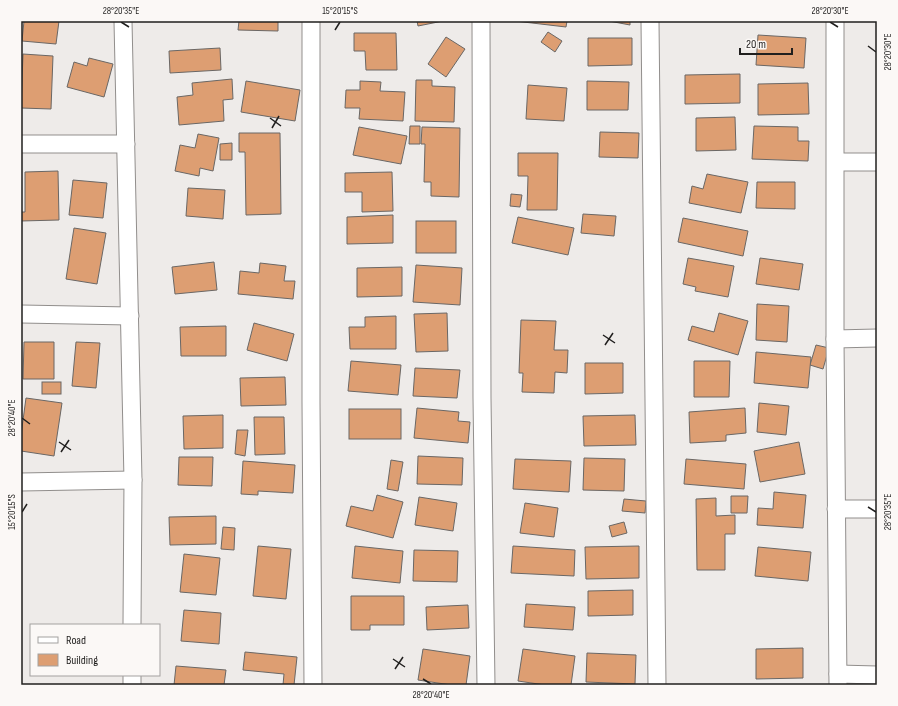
<svg xmlns="http://www.w3.org/2000/svg" width="898" height="706" viewBox="0 0 898 706" font-family="'Sofia Sans Condensed',sans-serif">
  <style>
    .building { fill: #dd9e72; stroke: #6a6765 }
    .lines { fill: none; stroke-linecap: round; stroke-linejoin: round }
    .minor-casing { stroke: #918e8c; stroke-width: 19 }
    .minor { stroke: #fff; stroke-width: 17 }
    .ticks { fill: none; stroke: #201f1e; stroke-width: 1.5 }
    .neatline { fill: none; stroke: #201f1e; stroke-width: 1.5 }
    .ticks-label { font-size: 10px; text-anchor: middle; fill: #201f1e }
  </style>
  <rect width="100%" height="100%" fill="#eeebe9"/>
  <g class="building">
    <polygon points="24,21 59,21 56,44 22,41"/>
    <polygon points="239,21 278,21 278,31 238,30"/>
    <polygon points="417,21 443,21 418,26"/>
    <polygon points="515,21 567,21 566,27"/>
    <polygon points="609,21 630,21 630,25"/>
    <polygon points="548,32 562,41 555,52 541,42"/>
    <polygon points="354,33 396,33 397,70 366,70 365,51 354,51"/>
    <polygon points="758,35 806,38 804,68 756,65"/>
    <polygon points="446,37 465,49 446,77 428,64"/>
    <polygon points="588,38 632,38 632,65 588,66"/>
    <polygon points="220,48 221,70 170,73 169,51"/>
    <polygon points="23,54 53,56 51,109 21,108"/>
    <polygon points="89,58 113,64 104,97 67,87 74,62 87,66"/>
    <polygon points="740,74 740,103 685,104 685,75"/>
    <polygon points="232,79 233,99 223,100 224,121 179,125 177,97 193,95 192,83"/>
    <polygon points="416,80 432,80 432,86 455,87 454,122 415,121"/>
    <polygon points="246,81 300,90 295,121 241,112"/>
    <polygon points="360,81 381,82 380,91 405,92 403,121 359,119 360,108 345,108 346,90 360,90"/>
    <polygon points="587,81 629,82 628,110 587,110"/>
    <polygon points="808,83 809,114 758,115 758,84"/>
    <polygon points="528,85 567,88 564,121 526,119"/>
    <polygon points="735,117 736,150 696,151 696,118"/>
    <polygon points="410,126 420,126 420,144 409,144"/>
    <polygon points="754,126 798,127 798,141 809,141 808,161 752,159"/>
    <polygon points="359,127 407,136 401,164 353,155"/>
    <polygon points="422,127 460,128 459,197 431,196 431,182 424,182 425,144 421,144"/>
    <polygon points="600,132 639,133 638,158 599,157"/>
    <polygon points="239,133 280,133 281,214 246,215 245,152 239,152"/>
    <polygon points="198,134 219,138 213,171 200,168 199,176 175,171 180,145 195,148"/>
    <polygon points="232,143 232,160 220,160 220,144"/>
    <polygon points="518,153 558,153 557,210 527,210 528,176 518,176"/>
    <polygon points="58,171 59,220 21,221 21,212 25,212 25,172"/>
    <polygon points="392,172 393,211 362,212 362,192 345,192 345,173"/>
    <polygon points="707,174 748,182 741,213 689,203 692,186 703,189"/>
    <polygon points="73,180 107,183 103,218 69,215"/>
    <polygon points="757,182 795,182 795,209 756,208"/>
    <polygon points="188,188 225,190 223,219 186,216"/>
    <polygon points="511,194 522,195 520,207 510,206"/>
    <polygon points="583,214 616,216 614,236 581,233"/>
    <polygon points="393,215 393,243 347,244 347,217"/>
    <polygon points="518,217 574,228 568,255 512,243"/>
    <polygon points="683,218 748,231 743,256 678,242"/>
    <rect x="416" y="221" width="40" height="32"/>
    <polygon points="74,228 106,233 97,284 66,279"/>
    <polygon points="688,258 734,266 728,297 695,291 696,287 683,284"/>
    <polygon points="760,258 803,264 799,290 756,284"/>
    <polygon points="214,262 217,290 175,294 172,267"/>
    <polygon points="260,263 286,266 284,281 295,281 293,299 238,294 240,271 259,273"/>
    <polygon points="416,265 462,268 460,305 413,302"/>
    <polygon points="402,267 402,296 357,297 357,268"/>
    <polygon points="757,304 789,306 787,342 756,340"/>
    <polygon points="447,313 448,351 416,352 414,314"/>
    <polygon points="719,313 748,321 738,355 688,340 692,326 714,332"/>
    <polygon points="396,316 396,349 350,349 349,327 365,327 365,317"/>
    <polygon points="521,320 556,321 554,350 568,350 567,373 555,372 554,393 522,392 523,373 519,373"/>
    <polygon points="254,323 294,334 287,361 247,350"/>
    <polygon points="226,326 226,356 181,356 180,327"/>
    <polygon points="24,342 54,342 54,379 23,379"/>
    <polygon points="76,342 100,343 96,388 72,386"/>
    <polygon points="816,345 829,348 823,369 810,365"/>
    <polygon points="756,352 811,357 808,388 754,383"/>
    <polygon points="351,361 401,365 398,395 348,391"/>
    <polygon points="694,361 730,361 729,397 694,397"/>
    <polygon points="585,363 623,363 623,393 585,394"/>
    <polygon points="415,368 460,370 457,398 413,396"/>
    <polygon points="285,377 286,405 241,406 240,378"/>
    <rect x="42" y="382" width="19" height="12"/>
    <polygon points="26,398 62,403 54,456 21,451 21,435"/>
    <polygon points="759,403 789,406 786,435 757,432"/>
    <polygon points="417,408 459,412 458,421 470,422 468,443 414,438"/>
    <polygon points="745,408 746,433 726,435 726,441 690,443 689,412"/>
    <rect x="349" y="409" width="52" height="30"/>
    <polygon points="223,415 223,448 184,449 183,416"/>
    <polygon points="635,415 636,445 584,446 583,416"/>
    <polygon points="254,417 284,417 285,454 255,455"/>
    <polygon points="237,430 248,430 245,456 235,454"/>
    <polygon points="799,442 805,474 760,482 754,451"/>
    <polygon points="418,456 463,458 462,485 417,484"/>
    <polygon points="179,457 213,457 212,486 178,485"/>
    <polygon points="584,458 625,459 624,491 583,490"/>
    <polygon points="515,459 571,461 569,492 513,489"/>
    <polygon points="686,459 746,464 744,489 684,484"/>
    <polygon points="391,460 403,462 398,491 387,489"/>
    <polygon points="243,461 295,465 293,493 258,491 258,495 241,494"/>
    <polygon points="774,492 806,495 803,528 757,525 758,508 773,509"/>
    <polygon points="377,495 403,502 393,538 346,526 351,506 373,511"/>
    <polygon points="731,496 748,496 747,513 731,513"/>
    <polygon points="419,497 457,503 453,531 415,525"/>
    <polygon points="716,498 716,516 735,515 735,534 725,534 725,570 697,570 696,499"/>
    <polygon points="624,499 646,501 645,513 622,511"/>
    <polygon points="525,503 558,508 554,537 520,533"/>
    <polygon points="216,516 216,544 170,545 169,517"/>
    <polygon points="624,522 627,533 612,537 609,526"/>
    <polygon points="223,527 235,528 234,550 221,549"/>
    <polygon points="258,546 291,549 286,599 253,596"/>
    <polygon points="355,546 403,551 400,583 352,578"/>
    <polygon points="513,546 575,550 574,576 511,573"/>
    <polygon points="639,546 639,578 586,579 585,547"/>
    <polygon points="758,547 811,552 808,581 755,576"/>
    <polygon points="414,550 458,551 457,582 413,581"/>
    <polygon points="184,554 220,558 216,595 180,592"/>
    <polygon points="633,590 633,615 588,616 588,591"/>
    <polygon points="351,596 404,596 404,625 370,625 370,630 351,630"/>
    <polygon points="526,604 575,607 573,630 524,627"/>
    <polygon points="468,605 469,628 427,630 426,607"/>
    <polygon points="184,610 221,613 219,644 181,641"/>
    <polygon points="803,648 803,678 756,679 756,649"/>
    <polygon points="423,649 470,656 466,685 451,685 418,680"/>
    <polygon points="523,649 575,656 571,685 545,685 518,681"/>
    <polygon points="245,652 297,657 294,685 283,685 284,674 243,670"/>
    <polygon points="587,653 636,655 635,684 586,682"/>
    <polygon points="176,666 226,670 224,685 174,685"/>
  </g>
  <g class="lines">
    <defs>
      <g id="minor">
        <polyline points="123,21 133,480 132,625"/>
        <polyline points="311,21 311,402 313,685"/>
        <polyline points="481,21 482,398 486,685"/>
        <polyline points="650,21 657,685"/>
        <polyline points="835,21 835,339 838,685"/>
        <polyline points="21,144 126,144"/>
        <polyline points="836,162 877,162"/>
        <polyline points="21,314 130,316"/>
        <polyline points="835,339 877,338"/>
        <polyline points="21,482 133,480"/>
        <polyline points="836,509 877,509"/>
        <polyline points="838,674 877,675"/>
        <polyline points="132,685 132,675"/>
      </g>
    </defs>
    <use href="#minor" class="minor-casing"/>
    <use href="#minor" class="minor"/>
  </g>
  <path class="ticks" d="M121 22 129 27M830 22 838 27M335 30 340 22M868 46 876 52M270 118 281 126M272 128 279 116M603 335 615 343M605 345 613 333M22 418 30 424M59 442 71 450M61 452 69 440M868 507 876 512M22 512 27 504M393 659 405 667M395 669 403 657M423 679 431 684"/>
  <rect width="898" height="706" fill="none" stroke="#fbf8f6" stroke-width="44"/>
  <rect x="30" y="624" width="130" height="52" fill="#fbf8f6" stroke="#a3a1a0"/>
  <rect x="38" y="637" width="20" height="6" fill="#ffffff" stroke="#a3a1a0"/>
  <text x="66" y="644" font-size="12" fill="#201f1e">Road</text>
  <rect x="38" y="654" width="20" height="12" fill="#dd9e72" stroke="#a3a1a0"/>
  <text x="66" y="664" font-size="12" fill="#201f1e">Building</text>
  <path d="M740 48v6h52v-6" fill="none" stroke="#201f1e" stroke-width="2"/>
  <text x="746" y="48" font-size="12" fill="#201f1e" stroke="#fbf8f6" stroke-width="3" paint-order="stroke">20 m</text>
  <rect x="22" y="22" width="854" height="662" class="neatline"/>
  <g class="ticks-label">
    <text x="121" y="14">28°20'35"E</text>
    <text x="340" y="14">15°20'15"S</text>
    <text x="830" y="14">28°20'30"E</text>
    <text transform="translate(887 52) rotate(-90)" y="4">28°20'30"E</text>
    <text transform="translate(11 418) rotate(-90)" y="4">28°20'40"E</text>
    <text transform="translate(887 512) rotate(-90)" y="4">28°20'35"E</text>
    <text transform="translate(11 512) rotate(-90)" y="4">15°20'15"S</text>
    <text x="431" y="698">28°20'40"E</text>
  </g>
</svg>
